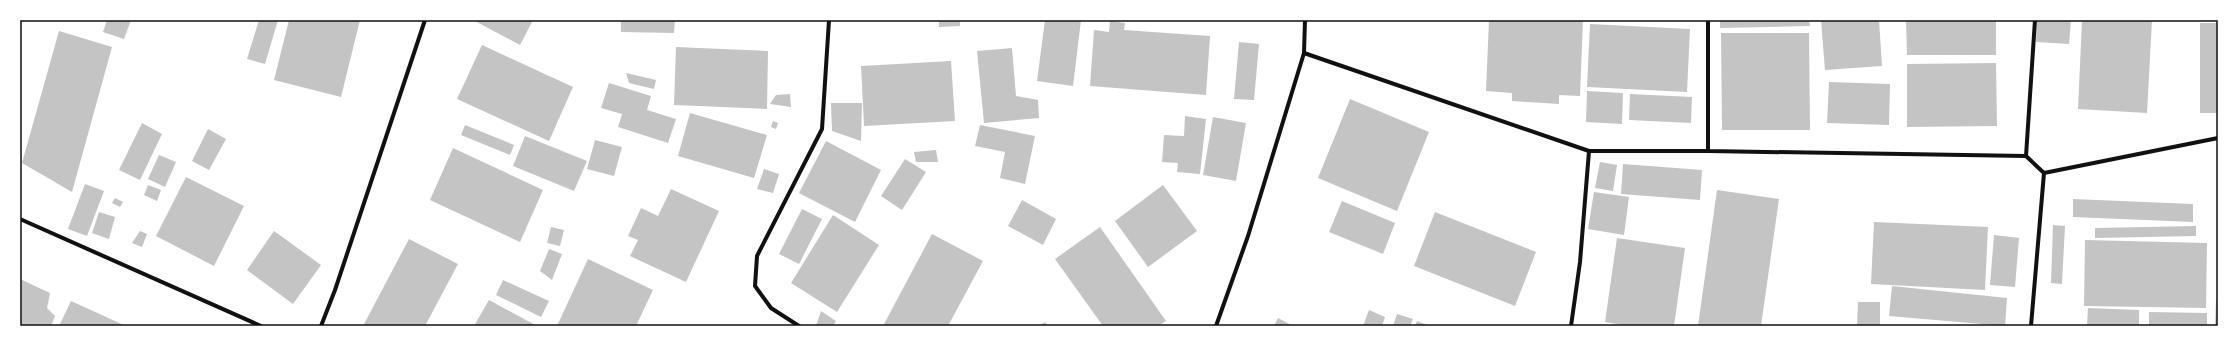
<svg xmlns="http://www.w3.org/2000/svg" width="2238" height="346" viewBox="0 0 2238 346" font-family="'Varela Round',sans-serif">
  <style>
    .building { fill: #c4c4c4 }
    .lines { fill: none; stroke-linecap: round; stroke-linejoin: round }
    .minor { stroke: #111; stroke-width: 4 }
    .neatline { fill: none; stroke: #111; stroke-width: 1.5 }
  </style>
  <rect width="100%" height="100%" fill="#fff"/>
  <g class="building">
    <polygon points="107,20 131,20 124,39 103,32"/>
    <polygon points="259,20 278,20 265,64 247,59"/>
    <polygon points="289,20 360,20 341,97 274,80"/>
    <polygon points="473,20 533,20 520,45"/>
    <polygon points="621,20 675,20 674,33 621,32"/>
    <polygon points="939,20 960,20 960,26 939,27"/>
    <polygon points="1045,20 1081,20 1073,86 1037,81"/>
    <polygon points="1489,20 1583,20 1580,96 1559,95 1559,104 1512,101 1512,93 1486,91"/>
    <polygon points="1720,20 1809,20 1810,26 1720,28"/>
    <polygon points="1821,20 1879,20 1882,66 1825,70"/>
    <polygon points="1906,20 1996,20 1996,55 1907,55"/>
    <polygon points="2037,20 2071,20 2069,44 2036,42"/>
    <polygon points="2082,20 2152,20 2147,113 2078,109"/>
    <polygon points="1110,21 1125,23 1124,30 1210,36 1206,95 1090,86 1094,30 1109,32"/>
    <rect x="2200" y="23" width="18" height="90"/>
    <polygon points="1590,24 1690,29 1687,92 1587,87"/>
    <polygon points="59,31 112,47 72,192 22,163"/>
    <polygon points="1721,33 1809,33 1810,130 1722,130"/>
    <polygon points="1239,42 1259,44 1254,100 1234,99"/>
    <polygon points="482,45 573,87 549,141 457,99"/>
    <polygon points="676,47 768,51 767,109 674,105"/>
    <polygon points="1012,48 1016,96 1038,100 1039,118 984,123 977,51"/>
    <polygon points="951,61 955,121 864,126 861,66"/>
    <polygon points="1996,63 1997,126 1907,127 1907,64"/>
    <polygon points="626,73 656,80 654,89 629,83"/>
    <polygon points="1829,82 1890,84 1889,125 1827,123"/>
    <polygon points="609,83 651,96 647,110 676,119 668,143 618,127 622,114 601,108"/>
    <polygon points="1587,91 1623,93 1622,124 1586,122"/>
    <polygon points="790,94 791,107 770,104 776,95"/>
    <polygon points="1630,94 1692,97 1691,123 1629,120"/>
    <polygon points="1350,99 1429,132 1397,211 1318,178"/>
    <polygon points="831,103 862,103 861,141 832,131"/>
    <polygon points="690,113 767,135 754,178 678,156"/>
    <polygon points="1185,116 1206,119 1200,174 1177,172 1178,163 1162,162 1164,135 1184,136"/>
    <polygon points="1213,117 1246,123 1236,181 1203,175"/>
    <polygon points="773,121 778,123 776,129 771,127"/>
    <polygon points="142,123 162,134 140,180 119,170"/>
    <polygon points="465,125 514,145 510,155 461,135"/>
    <polygon points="980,125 1035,136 1025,184 1000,178 1005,152 975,146"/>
    <polygon points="208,129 226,139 209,170 192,161"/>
    <polygon points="525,136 587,161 574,191 513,166"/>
    <polygon points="595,140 622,147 614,176 587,169"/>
    <polygon points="826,141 881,170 855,222 799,193"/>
    <polygon points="453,148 543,190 520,242 430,200"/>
    <polygon points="936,150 938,162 916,162 914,152"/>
    <polygon points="159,155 176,162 165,187 148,179"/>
    <polygon points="905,159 926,172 902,210 881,196"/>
    <polygon points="1600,162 1617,165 1613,191 1595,188"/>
    <polygon points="1623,164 1702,170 1700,200 1621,194"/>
    <polygon points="764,169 779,174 773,193 757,189"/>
    <polygon points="186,177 244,206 214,266 156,236"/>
    <polygon points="85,184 104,191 87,236 68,229"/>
    <polygon points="148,185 161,190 157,201 144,195"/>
    <polygon points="1163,185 1197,231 1148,267 1115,221"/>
    <polygon points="671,189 719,211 686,282 630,256 638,240 628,236 641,208 658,216"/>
    <polygon points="1717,190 1779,199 1761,326 1698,326"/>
    <polygon points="1594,192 1629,197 1624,235 1588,229"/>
    <polygon points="115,198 123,202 120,207 112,203"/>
    <polygon points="2073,199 2193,204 2193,222 2073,217"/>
    <polygon points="1022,200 1056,219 1043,245 1008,226"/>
    <polygon points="1342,201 1395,223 1383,254 1329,232"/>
    <polygon points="802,209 822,219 799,264 779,254"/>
    <polygon points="99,212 115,217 109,239 92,233"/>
    <polygon points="1435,212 1536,252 1515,306 1414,266"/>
    <polygon points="833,215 879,245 837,312 791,283"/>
    <polygon points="1874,222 1988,227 1985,290 1871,284"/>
    <polygon points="2053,225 2065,226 2062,284 2051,283"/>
    <polygon points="2196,226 2196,236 2095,238 2095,228"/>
    <polygon points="551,227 564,230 560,246 547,243"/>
    <polygon points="1100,227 1166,321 1158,326 1103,326 1055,259"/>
    <polygon points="140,231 147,234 142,247 132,243"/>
    <polygon points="274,231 321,265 293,304 247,270"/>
    <polygon points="932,234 983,261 948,326 883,326"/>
    <polygon points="1994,235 2019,238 2015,287 1990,285"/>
    <polygon points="1617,238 1685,248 1674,326 1628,326 1605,322"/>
    <polygon points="409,239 458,264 425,326 363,326"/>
    <polygon points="2085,240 2207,243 2206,308 2084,306"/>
    <polygon points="549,249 562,254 552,280 540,271"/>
    <polygon points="588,259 653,290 636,326 557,326"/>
    <polygon points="20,279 50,293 47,308 55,316 51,326 20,326"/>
    <polygon points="503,280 549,301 541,317 496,295"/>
    <polygon points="1892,286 2007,298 2005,326 1889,316"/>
    <polygon points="489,300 537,326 474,326"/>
    <polygon points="2216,300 2218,301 2218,326 2215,326"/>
    <polygon points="71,301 126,326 59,326"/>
    <polygon points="1858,302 1880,302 1880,326 1857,326"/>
    <polygon points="2088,308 2139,310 2139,326 2087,326"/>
    <polygon points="1369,310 1385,317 1382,326 1363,326"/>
    <polygon points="821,311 836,321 833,326 816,326"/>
    <polygon points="2149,312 2207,313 2207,326 2149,326"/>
    <polygon points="1397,314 1413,319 1410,326 1393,326"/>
    <polygon points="1278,318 1293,326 1274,326"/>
    <polygon points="1417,321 1430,326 1415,326"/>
    <polygon points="1045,322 1048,326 1039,326"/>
  </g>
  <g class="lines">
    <g class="minor">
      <polyline points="1708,20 1708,151 2026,156 2044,173 2218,138"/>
      <polyline points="1304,53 1589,151 1708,151"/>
      <polyline points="2026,156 2035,20"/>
      <polyline points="20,219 261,326"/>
      <polyline points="321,326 335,290 425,20"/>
      <polyline points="799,326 771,308 755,286 757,256 822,129 829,20"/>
      <polyline points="1216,326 1248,236 1304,53 1305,20"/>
      <polyline points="1571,326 1580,262 1589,151"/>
      <polyline points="2031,326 2044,173"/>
    </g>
  </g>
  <rect width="2238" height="346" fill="none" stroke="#ffffff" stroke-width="42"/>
  <rect x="21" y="21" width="2196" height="304" class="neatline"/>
</svg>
